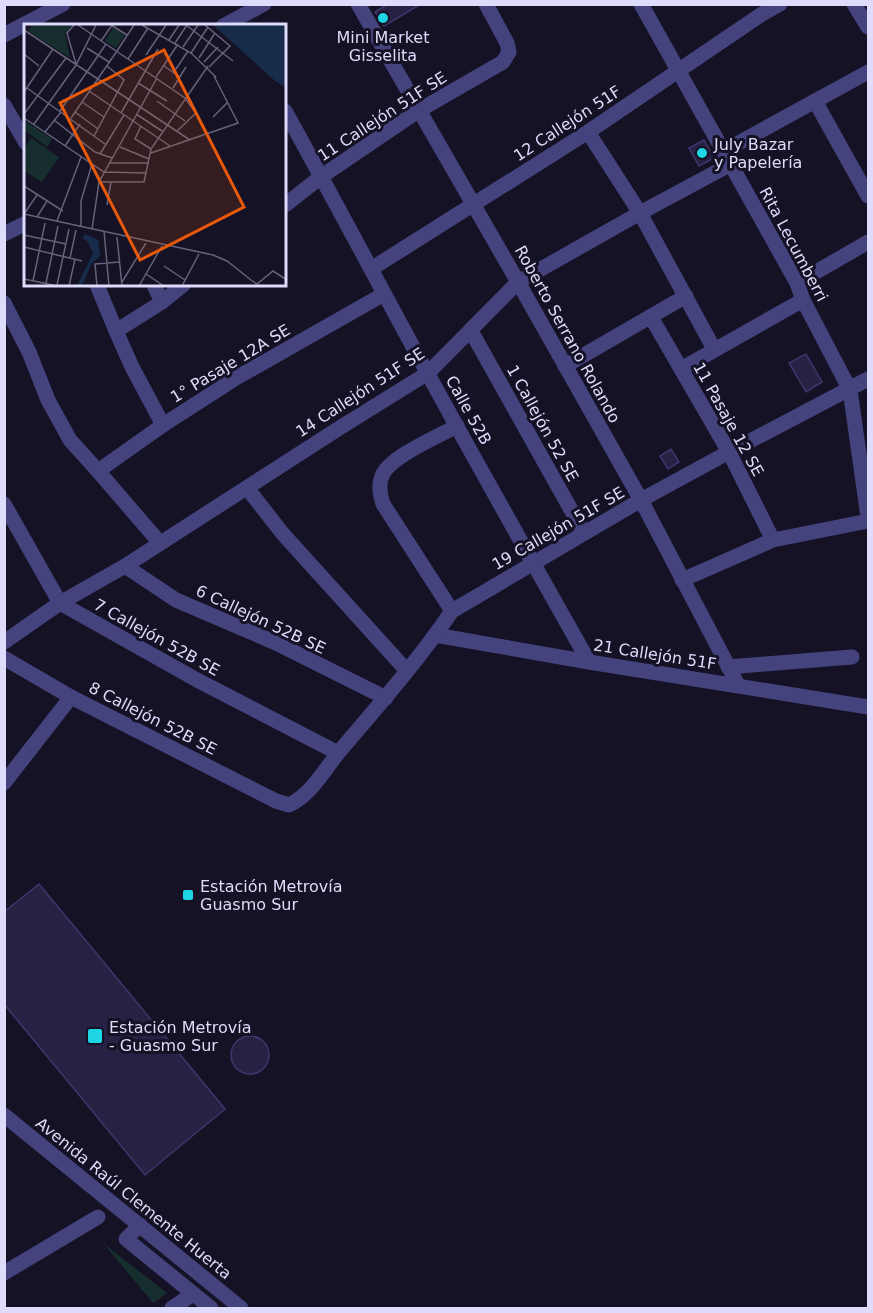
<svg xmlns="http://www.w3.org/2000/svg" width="873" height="1313" viewBox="0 0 873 1313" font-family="'DejaVu Sans',sans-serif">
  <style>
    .green { fill: #162e2d }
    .building { fill: #272144; stroke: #3f366d; stroke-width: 1.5 }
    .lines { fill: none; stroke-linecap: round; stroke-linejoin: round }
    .minor { stroke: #44437e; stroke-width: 15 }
    .poi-dot { fill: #1fd4e3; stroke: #151225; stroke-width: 2 }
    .labels { text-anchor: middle; stroke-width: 6; stroke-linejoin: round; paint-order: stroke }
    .poi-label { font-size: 16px; fill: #dedbfb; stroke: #151225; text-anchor: start }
    .street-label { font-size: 16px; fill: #dedbfb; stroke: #151225 }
    .inset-road { fill: none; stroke: #65627b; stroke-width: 1.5 }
    .view { fill: #e8590c; fill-opacity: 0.15; stroke: #e8590c; stroke-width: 3 }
    .inset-edge { fill: none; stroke: #dedbfb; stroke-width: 3 }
  </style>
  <rect width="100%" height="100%" fill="#151225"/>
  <polygon class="green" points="103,1243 167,1293 153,1303"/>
  <g class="building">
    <polygon points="388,4 421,4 384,26 375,12"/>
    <polygon points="704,140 714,158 699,166 689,148"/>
    <polygon points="806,354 822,382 806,392 789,363"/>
    <polygon points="671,449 679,462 668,469 660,456"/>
    <polygon points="39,884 225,1109 145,1175 4,1004 4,912"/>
    <circle cx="250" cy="1055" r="19"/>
  </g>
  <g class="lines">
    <g class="minor">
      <polyline points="358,4 518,282 641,500 738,685"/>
      <polyline points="641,4 797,283 803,300 850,390 868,517"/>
      <polyline points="854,4 868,27"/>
      <polyline points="223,26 264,4"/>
      <polyline points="4,35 63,4"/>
      <polyline points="815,101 868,196"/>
      <polyline points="4,105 26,143"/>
      <path d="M285 111C319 172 352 234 385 295 451 418 520 540 589 662"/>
      <polyline points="588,132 640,213 714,349"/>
      <polyline points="724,151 868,72"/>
      <polyline points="285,205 322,176 418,111 503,62 509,52 507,43 486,4"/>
      <polyline points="4,234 26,223"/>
      <polyline points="371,269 588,132 762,14 780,4"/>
      <polyline points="797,283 868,242"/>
      <polyline points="97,285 116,331 132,367 163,425"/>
      <polyline points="154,285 162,302"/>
      <polyline points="4,303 29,352 48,400 70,440 98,471 160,543"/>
      <polyline points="651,317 729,452 773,540"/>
      <polyline points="116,331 162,302 183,285"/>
      <polyline points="471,331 584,533"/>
      <polyline points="565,366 686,296"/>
      <polyline points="681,369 803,300"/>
      <polyline points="98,471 163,425 236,378 384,294"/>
      <polyline points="247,488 283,534 407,671"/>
      <polyline points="4,504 60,603 197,680 338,753"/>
      <polyline points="125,566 176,600 276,643 386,698"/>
      <polyline points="682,580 773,540 868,521"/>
      <path d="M452 611 383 504C380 495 378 485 382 476 389 457 439 436 457 426"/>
      <polyline points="435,635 589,662 868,707"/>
      <polyline points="4,642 60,603 125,566 341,427 428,373 518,282 640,213 731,164"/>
      <path d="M4 658 71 697 276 801 289 805C311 795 324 770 339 752 378 706 418 661 452 611L641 500 729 452 868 379"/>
      <polyline points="728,667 852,657"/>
      <polyline points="4,783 71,697"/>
      <polyline points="4,1115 241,1308"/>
      <polyline points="140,1225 126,1239 211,1308"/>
      <polyline points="4,1273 98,1217"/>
      <polyline points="172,1308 193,1294"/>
    </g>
  </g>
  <g class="poi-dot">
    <circle cx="383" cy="18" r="6"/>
    <circle cx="702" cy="153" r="6"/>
    <rect x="182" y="889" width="12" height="12" rx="3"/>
    <rect x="87" y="1028" width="16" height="16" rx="3"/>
  </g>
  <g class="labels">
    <g class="poi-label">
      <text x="383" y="43" text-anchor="middle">Mini Market<tspan x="383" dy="18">Gisselita</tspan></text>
      <text x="714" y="150">July Bazar<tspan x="714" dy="18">y Papelería</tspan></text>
      <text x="200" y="892">Estación Metrovía<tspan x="200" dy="18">Guasmo Sur</tspan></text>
      <text x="109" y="1033">Estación Metrovía<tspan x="109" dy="18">- Guasmo Sur</tspan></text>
    </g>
    <g class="street-label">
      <text transform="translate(382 116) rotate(-33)" y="6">11 Callejón 51F SE</text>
      <text transform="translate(567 123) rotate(-33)" y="6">12 Callejón 51F</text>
      <text transform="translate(794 244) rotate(62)" y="6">Rita Lecumberri</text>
      <text transform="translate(568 334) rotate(61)" y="6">Roberto Serrano Rolando</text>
      <text transform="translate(230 363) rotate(-31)" y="6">1° Pasaje 12A SE</text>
      <text transform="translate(360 392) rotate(-33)" y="6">14 Callejón 51F SE</text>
      <text transform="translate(469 410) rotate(61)" y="6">Calle 52B</text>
      <text transform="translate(729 419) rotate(61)" y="6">11 Pasaje 12 SE</text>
      <text transform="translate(543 423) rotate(61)" y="6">1 Callejón 52 SE</text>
      <text transform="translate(558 528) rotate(-30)" y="6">19 Callejón 51F SE</text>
      <text transform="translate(261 619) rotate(25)" y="6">6 Callejón 52B SE</text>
      <text transform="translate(157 637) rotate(29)" y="6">7 Callejón 52B SE</text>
      <text transform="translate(655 654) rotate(9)" y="6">21 Callejón 51F</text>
      <text transform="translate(153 718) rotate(27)" y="6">8 Callejón 52B SE</text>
      <text transform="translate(134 1198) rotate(39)" y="6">Avenida Raúl Clemente Huerta</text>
    </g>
  </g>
  <g transform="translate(24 24)">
    <rect width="262" height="262" fill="#151225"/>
    <path d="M8 1H48L41 10 46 34 4 7ZM89 4 101 11 92 24 81 17ZM0 96 28 115 23 123 0 106ZM7 114 35 133 18 158 0 147V125Z" fill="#162e2d"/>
    <path d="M189 1H262V64L250 56ZM61 210 74 216 76 232 67 240 58 262H53L69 229 63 217 58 214Z" fill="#172c4a"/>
    <path class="inset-road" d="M50 1 43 9 52 40M54 1 161 74 174 92M87 1 103 11M118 1 167 29 192 53M162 1 209 37M181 1 206 22 185 43M0 6 166 116M145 16 155 1M77 17 88 1M151 19 163 1M159 23 174 1M63 24 85 38M93 27 110 1M167 29 184 3M0 30 15 42M122 31 142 1M175 34 191 9M104 35 124 4M180 38 194 23M140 42 156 53M150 48 164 27M132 53 154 20M114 59 143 77M3 64 81 120M149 64 162 43M65 67 146 122M0 68 29 25M133 77 161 97M58 78 80 93M36 87 82 20M51 88 74 105M97 89 134 25M0 90 42 34M112 90 138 107M189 93 204 78M0 94 80 148 122 149M47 94 93 27M30 96 71 128 88 134M10 100 52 41 72 1M117 102 111 115 127 125M153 107 172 89M21 108 37 88M70 112 100 56 83 42M41 122 56 100M96 123 125 135M127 129 214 99 190 52M76 130 100 91M85 139H125M75 158H120L127 125 184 42M0 162 39 187M83 181 87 158M0 190 189 231 203 237 227 256M0 190 13 171M13 193 23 177M33 197 57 133M57 202V177L68 140M68 205 75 158 133 54M80 207 85 262M0 211 42 220M93 213 98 262M0 223 58 237M46 234 52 206M140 242 161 256M122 250 140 262M0 255 34 262M227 256 233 260 249 247 263 256M9 257 21 199M98 258 122 219M22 259 34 202M33 261 45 205M45 262 51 235M73 262 71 240 96 238M115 262 138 222M158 262 175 230"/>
    <path class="view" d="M140 26 220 183 116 236 36 79Z"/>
    <rect width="262" height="262" class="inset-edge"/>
  </g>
  <rect width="873" height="1313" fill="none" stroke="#dedbfb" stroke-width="12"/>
</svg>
